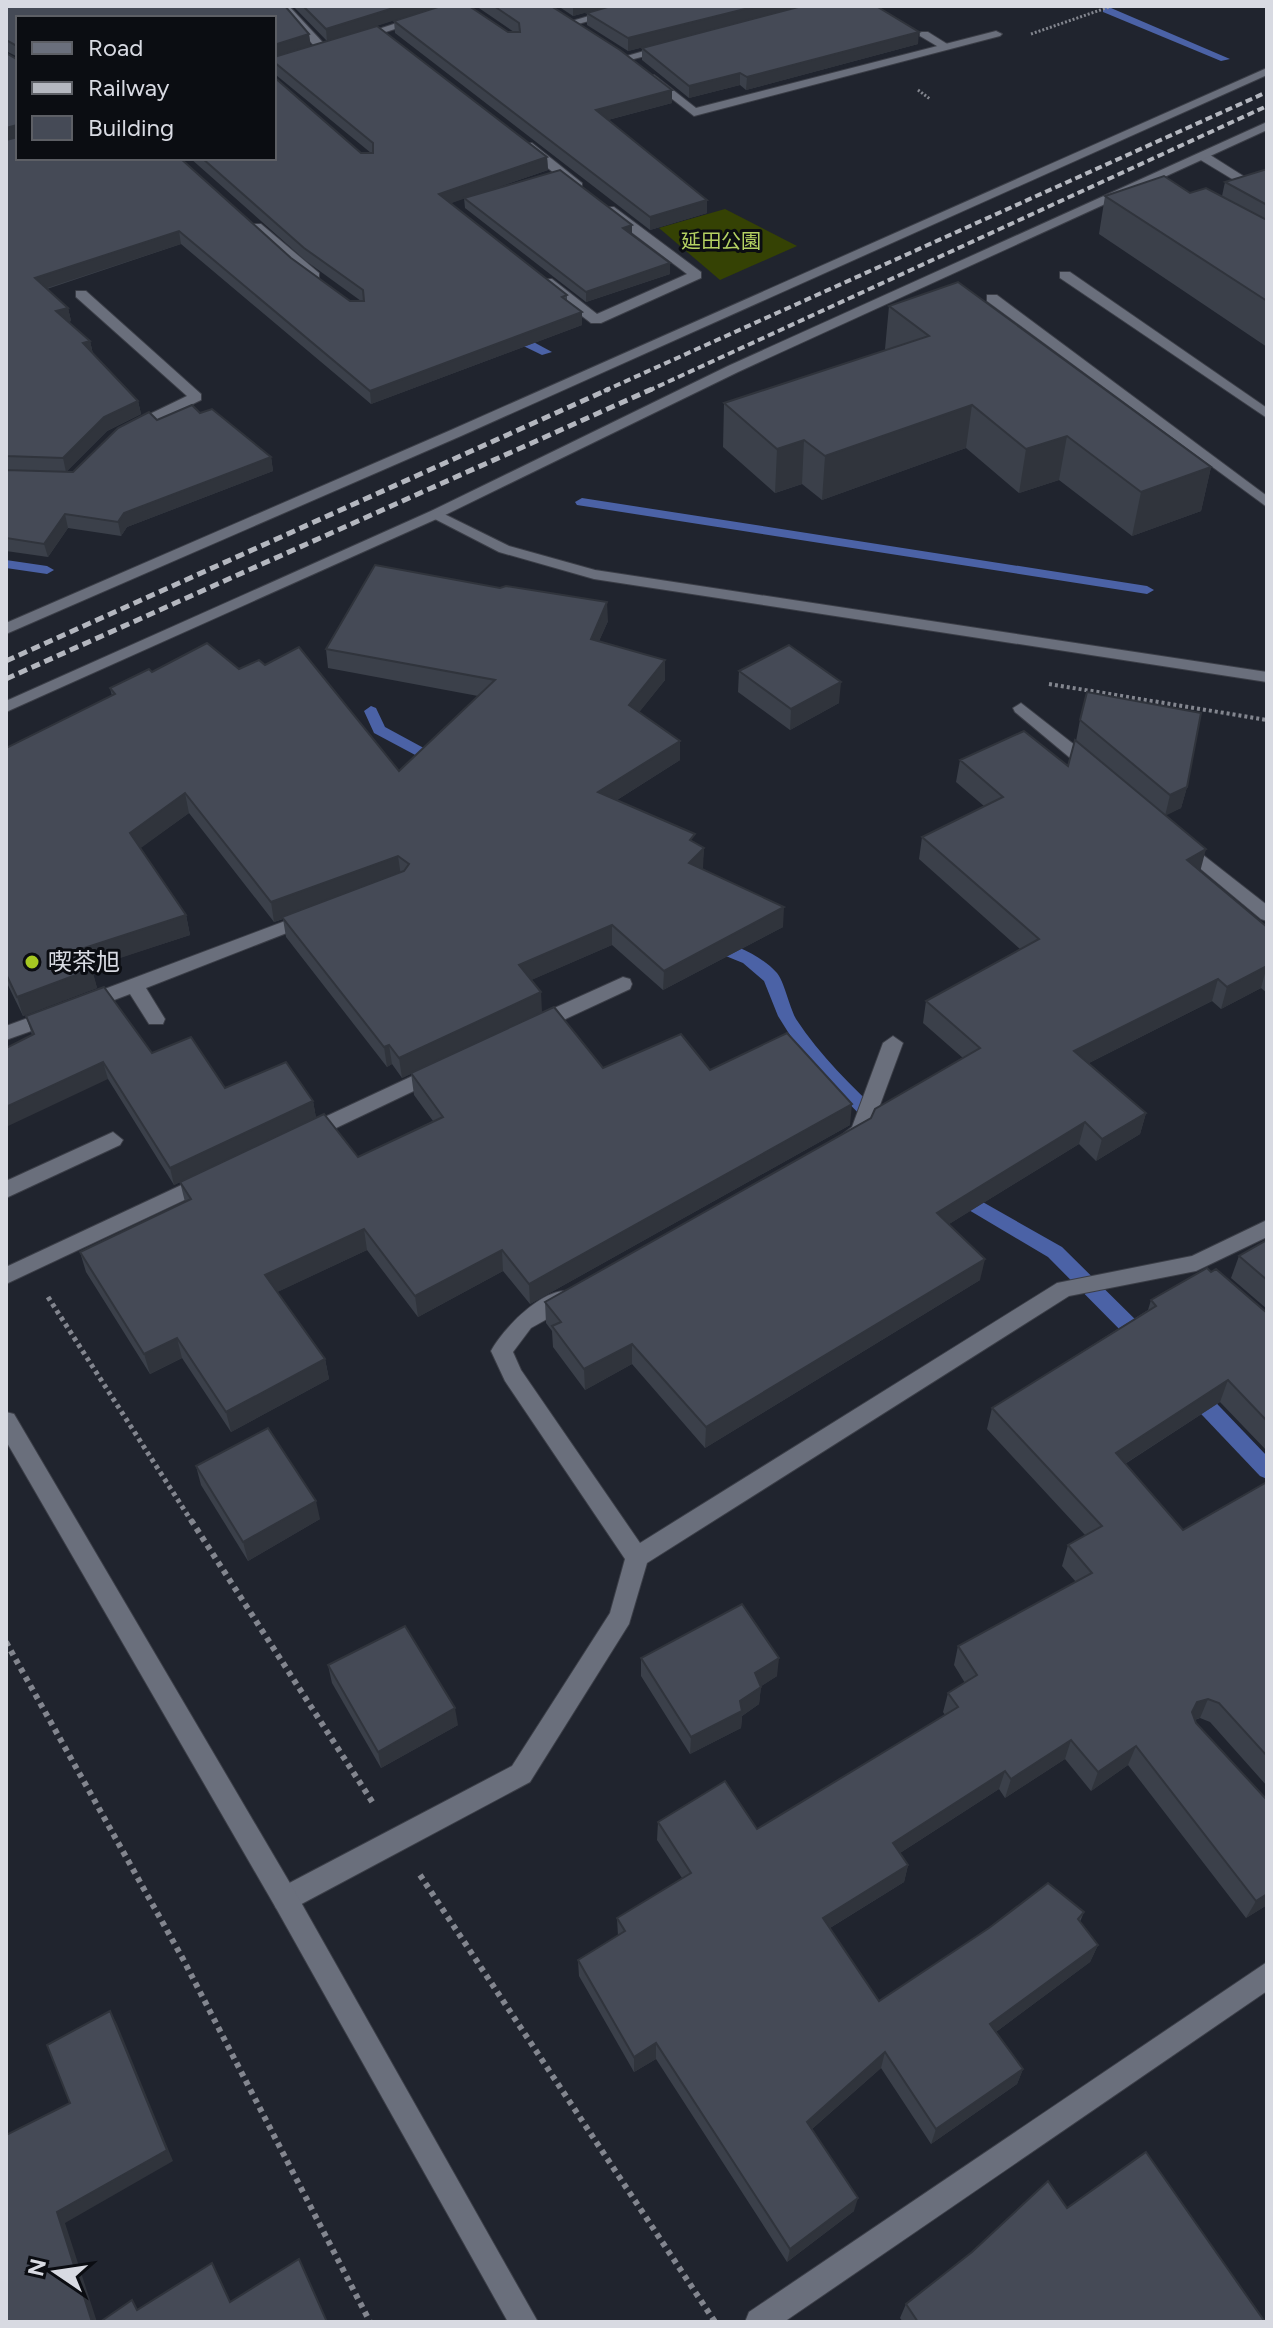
<svg xmlns="http://www.w3.org/2000/svg" width="1273" height="2328" viewBox="0 0 1273 2328" font-family="Figtree,'Noto Sans JP',sans-serif">
  <style>
    .green { fill: #354204 }
    .lines { fill: none; stroke-linecap: round; stroke-linejoin: round }
    .stream { fill: #4b62a6; fill-rule: evenodd }
    .lane-casing { stroke: #3b3e47; stroke-width: 2 }
    .street-casing { stroke: #3b3e47; stroke-width: 2 }
    .secondary-casing { stroke: #3b3e47; stroke-width: 2 }
    .path-far3 { stroke: #83868f; stroke-width: 3; stroke-dasharray: 2 2; stroke-linecap: butt }
    .path-far2 { stroke: #83868f; stroke-width: 4; stroke-dasharray: 3 3; stroke-linecap: butt }
    .path-far1 { stroke: #83868f; stroke-width: 5; stroke-dasharray: 4 4; stroke-linecap: butt }
    .path { stroke: #83868f; stroke-width: 6; stroke-dasharray: 5 5; stroke-linecap: butt }
    .lane { fill: #6a6f7c; fill-rule: evenodd }
    .street { fill: #6a6f7c; fill-rule: evenodd }
    .secondary { fill: #6a6f7c; fill-rule: evenodd }
    .rail-far1 { stroke: #b4b7bf; stroke-width: 4; stroke-dasharray: 7 4; stroke-linecap: butt }
    .rail { stroke: #b4b7bf; stroke-width: 5; stroke-dasharray: 9 5; stroke-linecap: butt }
    .wall { fill: #3b404a; fill-rule: evenodd }
    .shaded-wall { fill: #30343c }
    .building { fill: #454a56; stroke: #30343c; stroke-width: 2 }
    .poi-dot { fill: #a6c822; stroke: #0b0d12; stroke-width: 3 }
    .labels { text-anchor: middle; stroke-width: 6; stroke-linejoin: round; paint-order: stroke }
    .far-park-label { font-size: 20px; fill: #b4d162; stroke: #0b0d12 }
    .poi-label { font-size: 24px; fill: #d8dae2; stroke: #0b0d12; text-anchor: start }
  </style>
  <rect width="100%" height="100%" fill="#20242e"/>
  <polygon class="green" points="725,209 797,246 720,280 659,228"/>
  <g class="lines">
    <g class="stream">
      <polygon points="1103,8 1111,8 1230,59 1221,61 1103,12"/>
      <polygon points="505,331 513,331 552,352 542,355 505,337"/>
      <polygon points="582,498 1147,586 1154,590 1147,594 577,505 575,502"/>
      <polygon points="6,560 47,566 54,570 47,574 6,568"/>
      <polygon points="371,706 376,708 385,727 444,759 444,765 434,765 374,733 364,711"/>
      <path d="M712 938C735 945 761 955 777 973 784 981 789 1006 796 1019 820 1056 852 1086 883 1116L886 1121 883 1126H871L824 1078 793 1040 778 1016 764 981 743 963 706 948 704 944Z"/>
      <polygon points="958,1188 1062,1247 1151,1335 1154,1341 1151,1347 1144,1349 1137,1347 1048,1257 952,1200 949,1195 952,1190"/>
      <polygon points="1192,1383 1199,1385 1267,1456 1267,1479 1260,1476 1185,1397 1182,1391 1185,1385"/>
    </g>
    <defs>
      <g id="lane">
        <polygon points="623,6 642,6 571,26 565,23"/>
        <polygon points="996,31 1002,34 1000,36 694,116 644,77 654,75 696,108"/>
        <polygon points="668,44 674,47 672,49 626,61 620,58"/>
        <polygon points="1199,153 1207,153 1267,191 1267,200 1199,159"/>
        <polygon points="1060,272 1070,272 1267,408 1267,418 1060,278"/>
        <polygon points="987,295 997,295 1267,496 1267,507 987,301"/>
        <polygon points="1021,703 1099,764 1099,772 1087,772 1015,712 1013,708"/>
        <polygon points="1184,840 1267,905 1267,921 1261,919 1178,850 1175,846"/>
        <polygon points="309,912 318,918 315,922 146,988 165,1019 163,1024 149,1024 130,994 85,1011 76,1004 78,999"/>
        <polygon points="623,977 630,979 632,984 630,989 544,1029 537,1031 528,1024 530,1019"/>
        <polygon points="55,1008 62,1010 64,1015 62,1020 6,1040 6,1026"/>
        <path d="M893 1036 903 1043 870 1132C864 1142 849 1149 838 1145L835 1140 852 1127 883 1043Z"/>
        <polygon points="436,1065 443,1067 446,1072 443,1077 313,1139 306,1141 296,1134 299,1129"/>
        <polygon points="113,1132 123,1140 120,1145 6,1198 6,1181"/>
        <polygon points="205,1174 212,1177 215,1182 212,1187 6,1284 6,1267"/>
        <path d="M1267 1220V1237L1196 1271 1069 1296 647 1563 629 1624 530 1782 294 1908 285 1912 276 1908 272 1899 276 1890 512 1766 610 1613 625 1559 505 1381 491 1351C503 1328 547 1283 574 1292L578 1298 574 1304 531 1328 513 1352 521 1370 640 1543 1057 1283 1192 1256Z"/>
      </g>
      <g id="street">
        <polygon points="277,6 289,6 327,47 327,51 319,51"/>
        <polygon points="449,6 466,6 361,40 351,38"/>
        <polygon points="920,32 928,32 952,47 942,49 920,36"/>
        <polygon points="1267,68 1267,75 461,436 6,634 6,623 451,430"/>
        <polygon points="1267,122 1267,130 738,372 441,517 6,712 6,701 431,511 728,366"/>
        <polygon points="524,143 532,143 582,183 582,189 574,189 524,149"/>
        <polygon points="606,207 614,207 701,272 701,278 601,323 591,323 542,285 542,279 552,279 597,314 687,274 606,213"/>
        <polygon points="251,224 261,224 319,273 319,279 309,279 251,230"/>
        <polygon points="76,291 86,291 201,394 201,400 135,432 125,432 125,426 187,396 76,297"/>
        <polygon points="1267,1962 1267,1991 784,2322 745,2322 749,2312"/>
      </g>
      <g id="secondary">
        <polygon points="436,510 509,546 595,570 1267,672 1267,682 594,579 499,552 431,517 429,514"/>
        <polygon points="6,1412 14,1414 294,1890 538,2322 508,2322 276,1908 6,1441"/>
      </g>
    </defs>
    <use href="#lane" class="lane-casing"/>
    <use href="#street" class="street-casing"/>
    <use href="#secondary" class="secondary-casing"/>
    <g class="path-far3">
      <polyline points="1031,34 1112,6"/>
      <polyline points="918,90 930,99"/>
    </g>
    <polyline class="path-far2" points="1049,684 1267,720"/>
    <polyline class="path-far1" points="48,1297 192,1522"/>
    <g class="path">
      <polyline points="191,1520 373,1803"/>
      <polyline points="6,1642 183,1959 370,2322"/>
      <polyline points="420,1875 715,2322"/>
    </g>
    <use href="#lane" class="lane"/>
    <use href="#street" class="street"/>
    <use href="#secondary" class="secondary"/>
    <g class="rail-far1">
      <polyline points="604,391 1267,92"/>
      <polyline points="648,391 1267,106"/>
    </g>
    <g class="rail">
      <polyline points="6,661 609,389"/>
      <polyline points="6,679 652,389"/>
    </g>
  </g>
  <g class="wall">
    <path d="M6 6H285L309 34 310 46 327 41 293 6H439L353 33 377 26 547 157 548 170 472 196 560 170 632 225V235L670 263V274L586 302 465 208 464 198 451 203 567 295V301L582 312V325L371 404 181 244 47 289 68 308 71 321 68 322 90 341 93 354 138 401 141 414 107 431 66 472H55H73L118 428 149 412 157 420 192 405 200 413 212 409 271 457 273 471 127 527 121 536 68 528 48 557 6 551V53L18 60V57L6 51ZM18 18H274V75H276L371 153H361L274 77V158H190L306 261 361 301H350L291 258 180 158H18Z"/>
    <polygon points="476,6 551,6 672,90 672,103 608,120 707,200 707,213 650,230 395,33 394,21 514,32"/>
    <polygon points="558,6 876,6 918,44 746,90 740,85 689,98 642,60 642,48 707,31 628,51 587,25 587,13 605,7 573,16"/>
    <polygon points="1267,169 1267,347 1099,234 1105,196 1190,193 1222,196 1225,182"/>
    <polygon points="889,306 1211,467 1201,511 1132,536 1059,480 1019,493 966,448 822,500 802,484 775,493 723,447 724,403 887,350 885,349"/>
    <polygon points="608,621 599,641 665,680 639,712 680,760 617,800 704,848 702,869 783,927 663,990 612,945 531,980 542,1012 402,1078 392,1064 387,1067 286,937 283,919 274,922 189,813 140,848 186,915 190,935 91,967 97,988 23,1016 6,981 6,748 112,696 110,688 152,672 239,669 399,771 478,696 328,668 326,649"/>
    <polygon points="739,671 839,703 790,730 738,692"/>
    <polygon points="1080,720 1187,787 1181,808 1165,815 1200,871 1267,927 1267,993 1261,988 1221,1009 1212,1001 1089,1063 1146,1113 1140,1134 1096,1161 1079,1144 949,1224 980,1280 705,1448 632,1364 585,1390 553,1347 552,1331 546,1323 545,1302 871,1118 963,1058 923,1023 926,1001 1020,949 919,859 922,837 984,806 956,782 960,760 1068,766 1076,741"/>
    <polygon points="26,1016 152,1053 225,1088 313,1101 316,1118 358,1157 433,1121 414,1095 411,1073 603,1068 710,1070 850,1125 530,1304 503,1271 418,1317 367,1250 277,1292 325,1359 329,1379 231,1432 182,1358 150,1374 86,1272 80,1252 185,1202 180,1182 174,1185 108,1079 32,1035"/>
    <polygon points="1267,1240 1267,1309 1231,1278 1239,1256"/>
    <polygon points="1211,1272 1267,1313 1267,1451 1220,1402 1125,1464 1183,1530 1267,1482 1267,1786 1210,1722 1200,1718 1195,1720 1196,1723 1267,1800 1267,1905 1246,1918 1128,1765 1091,1791 1065,1759 1005,1798 999,1789 900,1853 908,1865 904,1882 830,1928 879,2001 1084,1912 1080,1922 1098,1945 1090,1962 996,2032 1023,2069 1017,2084 931,2144 881,2068 812,2129 854,2211 787,2262 656,2059 634,2072 579,1976 578,1960 618,1936 617,1918 682,1878 657,1840 658,1822 757,1829 945,1715 943,1712 948,1693 965,1683 954,1665 958,1646 1076,1582 1062,1566 1068,1545 1086,1536 987,1429 992,1408 1148,1310 1151,1300"/>
    <polygon points="196,1466 320,1519 248,1561 201,1485"/>
    <polygon points="641,1658 777,1676 761,1686 759,1704 742,1716 741,1728 690,1754 641,1676"/>
    <polygon points="328,1665 458,1725 381,1768 332,1683"/>
    <polygon points="1067,2208 1265,2322 903,2322 900,2318 906,2304"/>
  </g>
  <g class="shaded-wall">
    <polygon points="400,6 439,6 327,42 326,29"/>
    <polygon points="573,6 611,6 573,16"/>
    <polygon points="757,6 805,6 628,51 628,38"/>
    <polygon points="919,32 918,44 746,90 747,77"/>
    <polygon points="309,34 311,47 274,58 274,45"/>
    <polygon points="740,73 740,85 689,98 689,86"/>
    <polygon points="672,90 672,103 596,123 596,110"/>
    <polygon points="17,125 18,138 6,142 6,128"/>
    <polygon points="547,157 548,170 440,207 439,194"/>
    <polygon points="707,200 707,213 650,230 650,217"/>
    <polygon points="632,225 632,236 623,228"/>
    <polygon points="179,231 181,244 38,291 35,278"/>
    <polygon points="670,263 670,274 586,302 586,292"/>
    <polygon points="68,308 71,321 59,325 56,311"/>
    <polygon points="582,312 582,325 371,404 370,391"/>
    <polygon points="90,341 93,354 83,343"/>
    <polygon points="138,401 141,414 107,431 66,472 63,458 104,417"/>
    <polygon points="972,405 966,448 822,500 825,456"/>
    <polygon points="1067,436 1059,480 1019,493 1026,449"/>
    <polygon points="804,440 802,484 775,493 777,449"/>
    <polygon points="271,457 273,471 127,527 121,536 118,522 124,513"/>
    <polygon points="1211,467 1201,511 1132,536 1141,492"/>
    <polygon points="65,514 68,528 48,557 44,544"/>
    <polygon points="607,602 608,621 591,659 591,639"/>
    <polygon points="665,660 665,680 629,725 629,705"/>
    <polygon points="841,682 839,703 790,730 791,709"/>
    <polygon points="680,741 680,760 598,812 598,792"/>
    <polygon points="1187,787 1181,808 1165,816 1170,795"/>
    <polygon points="185,793 189,813 134,853 130,833"/>
    <polygon points="704,848 703,868 689,882 689,863"/>
    <polygon points="1206,849 1200,872 1187,860"/>
    <polygon points="398,856 401,876 274,922 271,902"/>
    <polygon points="784,907 783,927 663,990 664,971"/>
    <polygon points="186,915 190,935 84,970 78,950"/>
    <polygon points="612,925 612,945 520,985 519,965"/>
    <polygon points="1267,966 1261,988 1221,1009 1227,987"/>
    <polygon points="92,969 97,988 23,1016 17,997"/>
    <polygon points="1218,979 1212,1001 1069,1073 1074,1051"/>
    <polygon points="541,992 542,1012 402,1078 399,1058"/>
    <polygon points="389,1045 392,1064 387,1067 384,1047"/>
    <polygon points="103,1062 108,1079 6,1127 6,1107"/>
    <polygon points="313,1101 316,1118 174,1185 170,1168"/>
    <polygon points="852,1104 850,1125 530,1304 529,1284"/>
    <polygon points="1146,1113 1140,1134 1096,1161 1102,1139"/>
    <polygon points="1085,1122 1079,1144 933,1234 937,1213"/>
    <polygon points="364,1229 367,1250 269,1296 265,1275"/>
    <polygon points="502,1250 503,1271 418,1317 415,1296"/>
    <polygon points="985,1259 980,1280 705,1448 706,1427"/>
    <polygon points="177,1338 182,1358 150,1374 144,1354"/>
    <polygon points="632,1344 632,1364 585,1390 584,1369"/>
    <polygon points="325,1359 329,1379 231,1432 226,1412"/>
    <polygon points="1228,1380 1220,1402 1109,1474 1116,1453"/>
    <polygon points="316,1501 320,1519 248,1561 243,1542"/>
    <polygon points="779,1658 777,1676 754,1691 755,1673"/>
    <polygon points="761,1687 759,1704 742,1716 741,1728 690,1754 691,1737 740,1701"/>
    <polygon points="1208,1699 1200,1718 1189,1721 1197,1702"/>
    <polygon points="455,1708 458,1725 381,1768 378,1752"/>
    <polygon points="1071,1740 1065,1759 1005,1798 1011,1779"/>
    <polygon points="1136,1746 1128,1765 1091,1791 1098,1772"/>
    <polygon points="1005,1771 999,1789 889,1860 893,1843"/>
    <polygon points="908,1865 904,1882 820,1934 823,1918"/>
    <polygon points="1267,1894 1267,1905 1246,1918 1256,1901"/>
    <polygon points="1098,1945 1090,1962 985,2040 990,2024"/>
    <polygon points="110,2011 117,2024 173,2161 65,2223 97,2322 92,2322 57,2212"/>
    <polygon points="656,2043 656,2059 634,2072 634,2057"/>
    <polygon points="885,2052 881,2068 804,2136 807,2122"/>
    <polygon points="1023,2069 1017,2084 931,2144 936,2129"/>
    <polygon points="858,2198 854,2211 787,2262 790,2249"/>
  </g>
  <g class="building">
    <polygon points="6,6 285,6 309,34 274,45 274,18 18,18 18,158 180,158 291,258 350,301 364,301 363,290 304,248 202,158 274,158 274,77 361,153 373,153 373,143 274,62 274,57 377,26 547,157 439,194 567,295 562,297 582,312 370,391 179,231 35,278 68,308 56,311 90,341 83,343 138,401 104,417 63,458 6,456 6,140 18,137 17,125 6,128 6,53 18,60 17,46 6,40"/>
    <polygon points="303,6 400,6 326,29"/>
    <polygon points="441,6 469,6 508,32 520,32 519,23 494,6 551,6 620,50 672,90 596,110 707,200 650,217 394,21"/>
    <polygon points="611,6 757,6 628,38 587,13"/>
    <polygon points="802,6 876,6 919,32 747,77 740,73 689,86 642,48"/>
    <polygon points="1267,169 1267,205 1225,182"/>
    <polygon points="560,170 632,225 623,228 670,263 586,292 464,198"/>
    <polygon points="1164,176 1190,193 1206,188 1267,220 1267,301 1105,196"/>
    <polygon points="958,282 1211,467 1141,492 1067,436 1026,449 972,405 825,456 804,440 777,449 724,403 929,336 889,306"/>
    <polygon points="192,405 200,413 212,409 271,457 124,513 118,522 65,514 44,544 6,538 6,470 73,472 118,428 149,412 157,420"/>
    <polygon points="375,565 500,588 506,586 607,602 591,639 665,660 629,705 680,741 598,792 695,834 690,840 704,848 689,863 784,907 664,971 612,925 519,965 541,992 399,1058 389,1045 384,1047 282,917 404,871 409,864 398,856 271,902 185,793 130,833 186,915 78,950 92,969 17,997 6,974 6,748 115,694 110,688 149,669 152,672 207,643 239,669 259,660 265,665 299,647 399,771 495,680 326,649"/>
    <polygon points="789,645 841,682 791,709 739,671"/>
    <polygon points="1087,692 1201,713 1187,787 1170,795 1080,720"/>
    <polygon points="1024,731 1068,766 1075,740 1206,849 1187,860 1267,927 1267,966 1227,987 1218,979 1074,1051 1146,1113 1102,1139 1085,1122 937,1213 985,1259 706,1427 632,1344 584,1369 552,1326 561,1322 545,1302 871,1118 875,1109 980,1048 926,1001 1039,939 922,837 1003,797 960,760"/>
    <polygon points="104,987 152,1053 191,1037 225,1088 286,1062 313,1101 170,1168 103,1062 6,1107 6,1048 34,1034 26,1016"/>
    <polygon points="554,1007 603,1068 681,1034 710,1070 787,1033 852,1104 529,1284 502,1250 415,1296 364,1229 265,1275 325,1359 226,1412 177,1338 144,1354 80,1252 191,1199 180,1182 324,1114 358,1157 443,1117 411,1073"/>
    <polygon points="1267,1240 1267,1280 1239,1256"/>
    <polygon points="1207,1268 1211,1272 1216,1269 1267,1313 1267,1421 1228,1380 1116,1453 1183,1530 1267,1482 1267,1756 1219,1703 1208,1699 1197,1702 1192,1712 1196,1723 1267,1800 1267,1894 1256,1901 1136,1746 1098,1772 1071,1740 1011,1779 1005,1771 893,1843 908,1865 823,1918 879,2001 989,1928 1048,1883 1084,1912 1078,1919 1098,1945 990,2024 1023,2069 936,2129 885,2052 807,2122 858,2198 790,2249 656,2043 634,2057 578,1960 625,1931 617,1918 691,1873 658,1822 725,1781 757,1829 958,1707 948,1693 977,1675 958,1646 1092,1573 1068,1545 1102,1526 992,1408 1156,1306 1151,1300"/>
    <polygon points="268,1428 316,1501 243,1542 196,1466"/>
    <polygon points="742,1604 779,1658 755,1673 761,1687 740,1701 742,1711 691,1737 641,1658"/>
    <polygon points="405,1626 455,1708 378,1752 328,1665"/>
    <polygon points="110,2011 167,2150 57,2212 92,2322 6,2322 6,2135 70,2103 47,2045"/>
    <polygon points="1146,2152 1265,2322 918,2322 906,2304 972,2252 1048,2181 1067,2208"/>
    <polygon points="299,2259 327,2322 100,2322 132,2300 137,2310 212,2263 230,2302"/>
  </g>
  <circle class="poi-dot" cx="32" cy="962" r="8"/>
  <g class="labels">
    <g class="far-park-label">
      <text x="721" y="248">延田公園</text>
    </g>
    <g class="poi-label">
      <text x="48" y="970">喫茶旭</text>
    </g>
  </g>
  <rect width="1273" height="2328" fill="none" stroke="#d8dae2" stroke-width="16"/>
  <rect x="16" y="16" width="260" height="144" fill="#0b0d12" stroke="#5d5f65" stroke-width="2"/>
  <rect x="32" y="42" width="40" height="12" fill="#6a6f7c" stroke="#5d5f65" stroke-width="2"/>
  <text x="88" y="56" font-size="24" fill="#d8dae2">Road</text>
  <rect x="32" y="82" width="40" height="12" fill="#b4b7bf" stroke="#5d5f65" stroke-width="2"/>
  <text x="88" y="96" font-size="24" fill="#d8dae2">Railway</text>
  <rect x="32" y="116" width="40" height="24" fill="#454a56" stroke="#5d5f65" stroke-width="2"/>
  <text x="88" y="136" font-size="24" fill="#d8dae2">Building</text>
  <g transform="translate(56 2272) rotate(283)" stroke="#0b0d12" stroke-width="6" paint-order="stroke">
  <path d="M0-6L14 30L0 20L-14 30Z" fill="#d8dae2"/>
  <text y="-12" font-size="22" font-weight="bold" text-anchor="middle" fill="#d8dae2">N</text>
  </g>
</svg>
